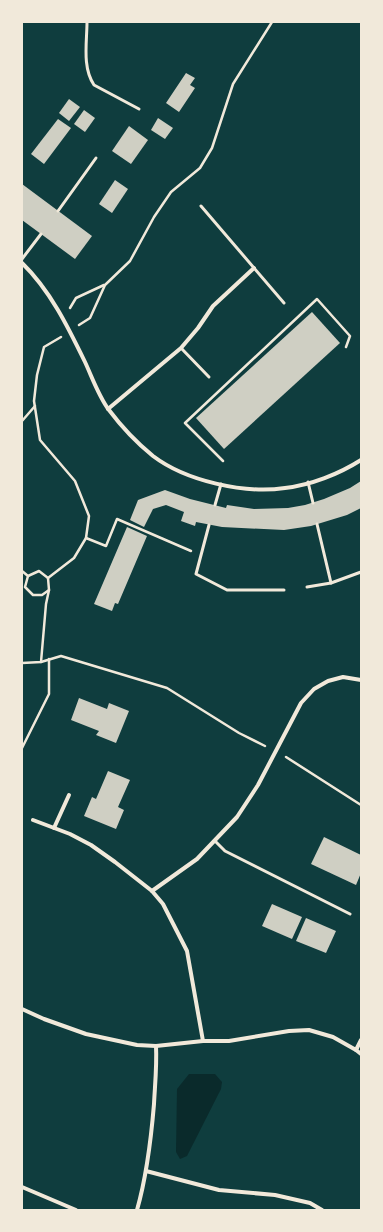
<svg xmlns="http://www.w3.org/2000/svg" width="383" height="1232" viewBox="0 0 383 1232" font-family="'PT Sans',sans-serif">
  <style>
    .water { fill: #0a2a2b }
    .building { fill: #cfcfc3 }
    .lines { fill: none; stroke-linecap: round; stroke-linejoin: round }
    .path { stroke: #f1e9da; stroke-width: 2.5 }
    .service { stroke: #f1e9da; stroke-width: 3 }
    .minor { stroke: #f1e9da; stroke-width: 4 }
  </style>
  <rect width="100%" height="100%" fill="#0f3d3e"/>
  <polygon class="water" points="189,1074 215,1074 222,1082 221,1089 187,1156 180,1159 176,1152 177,1089"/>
  <g class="building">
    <polygon points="186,73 195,78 190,85 195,88 179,112 166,103"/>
    <polygon points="69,99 80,107 69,121 59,113"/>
    <polygon points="84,110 95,118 85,132 74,124"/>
    <polygon points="158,118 173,128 165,139 151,130"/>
    <polygon points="58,119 71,128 44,164 31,154"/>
    <polygon points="129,126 148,140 131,164 112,151"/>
    <polygon points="115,180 128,189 112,213 99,204"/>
    <polygon points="22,184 92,236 75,259 22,220"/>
    <polygon points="312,312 340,343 224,449 196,418"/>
    <polygon points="361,481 361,508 347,515 311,526 284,530 222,527 196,522 195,526 181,521 184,512 166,505 153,509 144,527 130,520 138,500 165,490 190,499 226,508 227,505 254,509 288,508 305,505 324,499 350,488"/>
    <polygon points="127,527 147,536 118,604 115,603 112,611 94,604"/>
    <polygon points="79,698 107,709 109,703 129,711 116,743 96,735 99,731 71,720"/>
    <polygon points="108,771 130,780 118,807 124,810 116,829 84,816 92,797 96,799"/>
    <polygon points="324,837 361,855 361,873 356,885 311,864"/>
    <polygon points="272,904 302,917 292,939 262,926"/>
    <polygon points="306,918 336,931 326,953 296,941"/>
  </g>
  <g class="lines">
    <g class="path">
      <polyline points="70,308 76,298 104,285"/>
      <polyline points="79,325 90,318 105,285 130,261 154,217 171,192 200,168 212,148 233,84 272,22"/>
      <polyline points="22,421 35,406"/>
      <polyline points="223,461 185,423 317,299 350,336 346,347"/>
      <polyline points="86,538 106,546 117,519 191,551"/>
      <polyline points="22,571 28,576 39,571 48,578 74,558 86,538 89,516 75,481 40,440 34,401 37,375 44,347 61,337"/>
      <polyline points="28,576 25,587 33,595 42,595 49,590"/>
      <polyline points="41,662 61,656 167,688 239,733 265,746"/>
      <polyline points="22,663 41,662 46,604 49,590 48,578"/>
      <polyline points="22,748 49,694 49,659"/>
      <polyline points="286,757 361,805"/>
    </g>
    <g class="service">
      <path d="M87 22C87 42 82 67 94 85L139 109"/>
      <polyline points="201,206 284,303"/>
      <polyline points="58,211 96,158"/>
      <polyline points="22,259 41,234"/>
      <polyline points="181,348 209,377"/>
      <polyline points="308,482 313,503"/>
      <polyline points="215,505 221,484"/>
      <polyline points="317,524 331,583 361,572"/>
      <polyline points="209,525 196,574 227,590 284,590"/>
      <polyline points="307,587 331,583"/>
      <polyline points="215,841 225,851 350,914"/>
    </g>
    <g class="minor">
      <path d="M22 263C50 290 68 327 85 362 92 377 99 397 109 410 121 426 137 443 153 456 186 481 244 494 285 488 311 485 339 474 361 460"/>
      <polyline points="108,409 181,348 198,328 213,306 254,268"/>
      <polyline points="33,820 70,834 91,845 115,862 152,891 163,904 187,951 203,1041"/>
      <polyline points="54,828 69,795"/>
      <polyline points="152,891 197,859 237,817 258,785 301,703 314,689 328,681 343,677 361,680"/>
      <polyline points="22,1009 44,1019 86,1034 137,1045 156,1046 203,1041 229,1041 289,1031 309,1030 333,1037 356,1050 361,1040"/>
      <polyline points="356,1050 361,1054"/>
      <polyline points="146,1171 219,1190 275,1195 310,1203 322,1210"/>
      <polyline points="22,1187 76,1210"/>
      <path d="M137 1210C147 1175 151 1140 154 1104 155 1084 157 1066 156 1046"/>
    </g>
  </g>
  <rect width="383" height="1232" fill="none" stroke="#f1e9da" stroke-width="46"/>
</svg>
